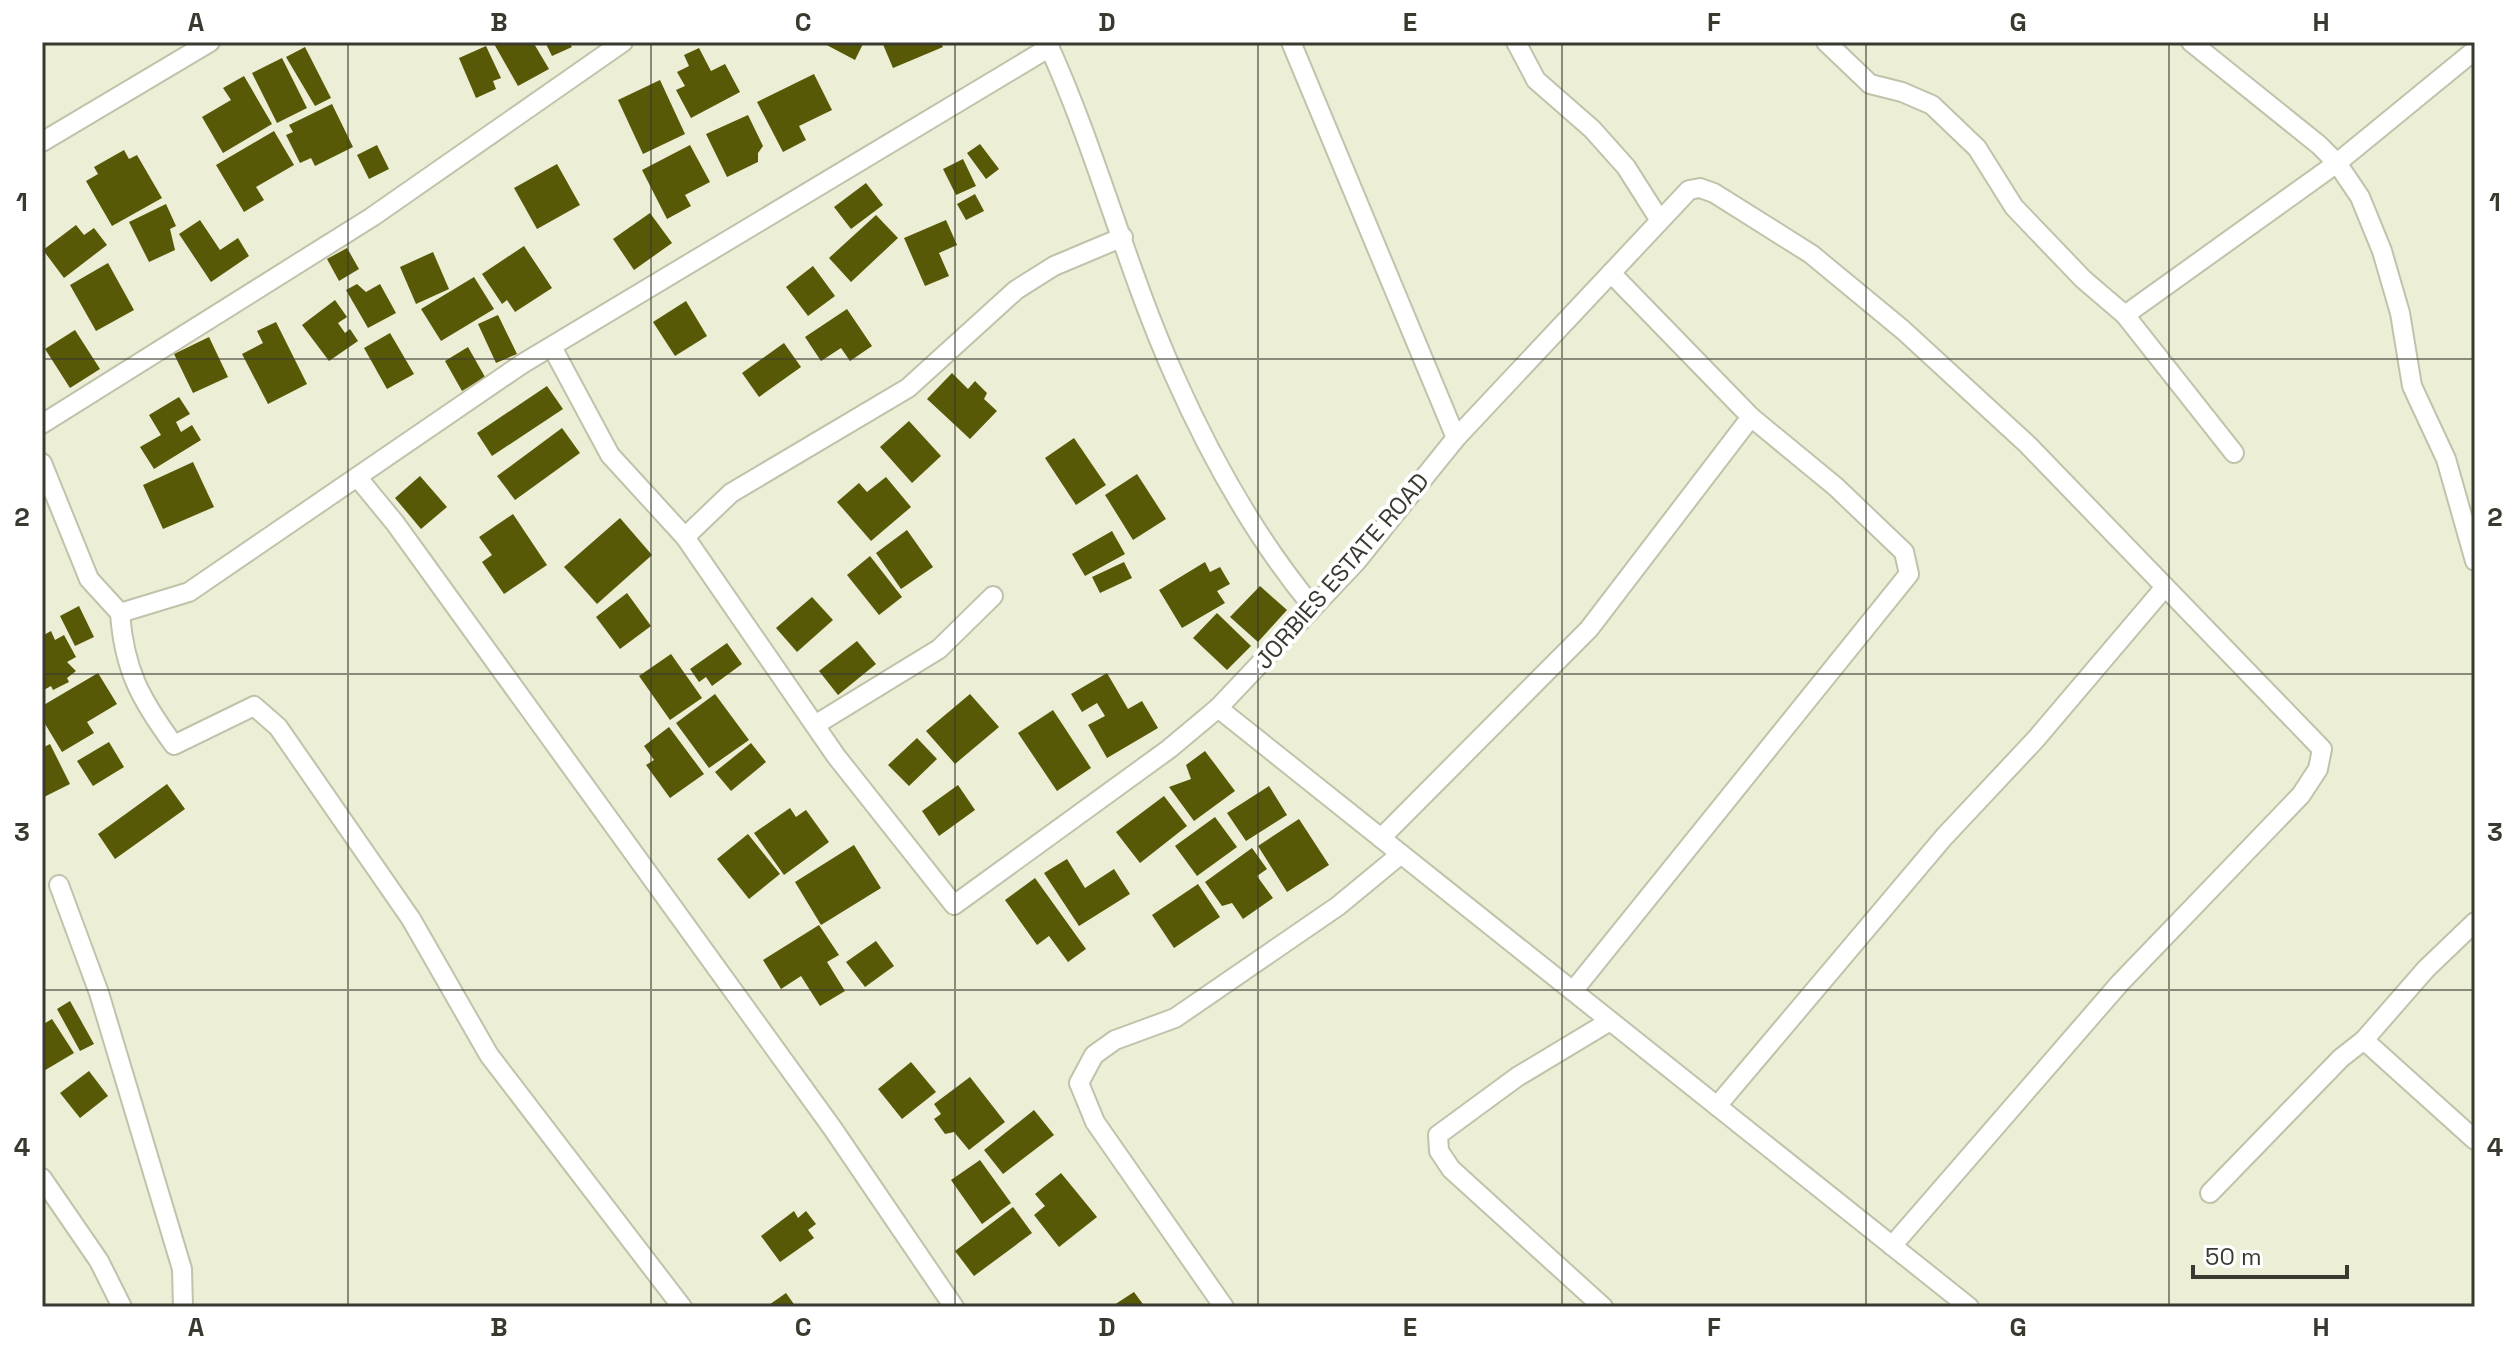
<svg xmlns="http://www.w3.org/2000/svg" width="2517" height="1349" viewBox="0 0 2517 1349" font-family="'Space Grotesk',sans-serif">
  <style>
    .building { fill: #575906 }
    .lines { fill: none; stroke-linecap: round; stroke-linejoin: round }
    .minor-casing { stroke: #c0c2aa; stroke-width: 22 }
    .minor { stroke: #fff; stroke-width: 18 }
    .grid { fill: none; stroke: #393930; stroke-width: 2; stroke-opacity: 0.55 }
    .labels { text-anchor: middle; stroke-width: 8; stroke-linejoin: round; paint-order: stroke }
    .street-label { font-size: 24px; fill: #393930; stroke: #fff }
    .neatline { fill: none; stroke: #393930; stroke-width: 3 }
    .grid-label { font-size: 26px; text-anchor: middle; font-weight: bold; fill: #393930 }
  </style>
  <rect width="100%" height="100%" fill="#eceed5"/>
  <g class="building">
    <polygon points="493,42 533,42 549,69 518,86"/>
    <polygon points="545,42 569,42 572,47 552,56"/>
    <polygon points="821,42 864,42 855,60"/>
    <polygon points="882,42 940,42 943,47 893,68"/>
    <polygon points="486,46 501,78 493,81 496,89 476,98 459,58"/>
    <polygon points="305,47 331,98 315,106 286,57"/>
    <polygon points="699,48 711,71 725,64 740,92 691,118 676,90 685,86 677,72 689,66 684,55"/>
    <polygon points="282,58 307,108 277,123 252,73"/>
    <polygon points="814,74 832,110 799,126 806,140 783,152 757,102"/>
    <polygon points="244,76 272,124 223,153 202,117 231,100 223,88"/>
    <polygon points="660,80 685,134 643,154 618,100"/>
    <polygon points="332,104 353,147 315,166 311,158 300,163 286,135 293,132 289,125"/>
    <polygon points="748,115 763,146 758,153 758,162 727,177 706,134"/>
    <polygon points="274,131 294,165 256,187 264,200 244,212 216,165"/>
    <polygon points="980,144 999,169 986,179 967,153"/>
    <polygon points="377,145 389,169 369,179 357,155"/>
    <polygon points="690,145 710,182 685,195 691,206 667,219 642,170"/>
    <polygon points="124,150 129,159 137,155 162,198 112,226 86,181 98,174 94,167"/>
    <polygon points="963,159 976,186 956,195 943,169"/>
    <polygon points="557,164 580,205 537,229 514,188"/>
    <polygon points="866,183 883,205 851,229 834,207"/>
    <polygon points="975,194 984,211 966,220 957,204"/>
    <polygon points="166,204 176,226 170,229 175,250 149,262 129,222"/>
    <polygon points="650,213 672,243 634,270 613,239"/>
    <polygon points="876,215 898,238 851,282 829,258"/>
    <polygon points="200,220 220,250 238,238 249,256 211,282 179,234"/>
    <polygon points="946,220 957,245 939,253 949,276 925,286 904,238"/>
    <polygon points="76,225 84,235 94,228 107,245 64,278 43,250"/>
    <polygon points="524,246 552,288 515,312 507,300 502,304 482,274"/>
    <polygon points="347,248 359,269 339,281 327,259"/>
    <polygon points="433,252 449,289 416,304 400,267"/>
    <polygon points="108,263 134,310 96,331 70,285"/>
    <polygon points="813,266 835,296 808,316 786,287"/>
    <polygon points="474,277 494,309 441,341 421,309"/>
    <polygon points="357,284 366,292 380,284 396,313 368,328 346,290"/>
    <polygon points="335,300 347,317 338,323 345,333 350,329 358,341 329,361 302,325"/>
    <polygon points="686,301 707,336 675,356 653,322"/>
    <polygon points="847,309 872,346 850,361 841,348 821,361 805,337"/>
    <polygon points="498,315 517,354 496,363 478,324"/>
    <polygon points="276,322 307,384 268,404 242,354 263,343 257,331"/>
    <polygon points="75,330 100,369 70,388 45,349"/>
    <polygon points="390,333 414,374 387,389 364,348"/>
    <polygon points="209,337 228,377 193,393 174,354"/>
    <polygon points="784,343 801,367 759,397 742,373"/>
    <polygon points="468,347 485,377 462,391 445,361"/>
    <polygon points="952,373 968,389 975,381 987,393 984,399 997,411 970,439 927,399"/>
    <polygon points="547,386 563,409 492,456 477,433"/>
    <polygon points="179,397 190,414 176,422 181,432 192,425 201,440 154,469 140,447 161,435 149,415"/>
    <polygon points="909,421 941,456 912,483 880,447"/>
    <polygon points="562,428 580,453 515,500 497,476"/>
    <polygon points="1074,438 1106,485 1076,505 1045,458"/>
    <polygon points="193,462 214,507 163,529 143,485"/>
    <polygon points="1137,474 1166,519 1133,540 1105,495"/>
    <polygon points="420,476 447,507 421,529 395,498"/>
    <polygon points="886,477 911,507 871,541 837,502 859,483 867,492"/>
    <polygon points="513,514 547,565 504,594 482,562 492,555 479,537"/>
    <polygon points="620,518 652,555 597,604 564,567"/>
    <polygon points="907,530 933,567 901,589 876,553"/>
    <polygon points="1112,531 1125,554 1085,576 1072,554"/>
    <polygon points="870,556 902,597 879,615 847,575"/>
    <polygon points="1124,562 1132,578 1100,593 1092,577"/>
    <polygon points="1205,562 1210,572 1220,567 1230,584 1217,591 1225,603 1182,628 1159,590"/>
    <polygon points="1260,586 1287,610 1258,642 1230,617"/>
    <polygon points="627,593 651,626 620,649 596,617"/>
    <polygon points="812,597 833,620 797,652 776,628"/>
    <polygon points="79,606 94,637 75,646 60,616"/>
    <polygon points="1217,613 1251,646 1227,670 1193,638"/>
    <polygon points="51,631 55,640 64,635 76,657 67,662 76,671 67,678 69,682 53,690 51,686 42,691 42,636"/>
    <polygon points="857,641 876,664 838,695 819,671"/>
    <polygon points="727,643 742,664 712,686 706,677 699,682 690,669"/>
    <polygon points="671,654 702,698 670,720 639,676"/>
    <polygon points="98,673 117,704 87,722 94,733 62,752 42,719 42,706"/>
    <polygon points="1107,673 1128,709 1142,701 1158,728 1107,758 1088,725 1105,716 1097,703 1082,712 1071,694"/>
    <polygon points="715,694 749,740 709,768 676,723"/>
    <polygon points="970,694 999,727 955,764 926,731"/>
    <polygon points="1053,710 1091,768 1057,791 1018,733"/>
    <polygon points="669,727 704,774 670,798 646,765 654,760 644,746"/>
    <polygon points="917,738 937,759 909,786 888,765"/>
    <polygon points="109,742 124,767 93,786 77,761"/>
    <polygon points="751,743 766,762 731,791 715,772"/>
    <polygon points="50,744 70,784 42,798 42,748"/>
    <polygon points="1205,751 1235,791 1194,821 1169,787 1191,779 1186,765"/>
    <polygon points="167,784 185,809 115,859 98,834"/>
    <polygon points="958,785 975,810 939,836 922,811"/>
    <polygon points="1269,786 1287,815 1246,841 1227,813"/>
    <polygon points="1164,796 1187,826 1140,863 1116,832"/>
    <polygon points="790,808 796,817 806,810 829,842 784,875 754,833"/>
    <polygon points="1215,817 1237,847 1197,876 1175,846"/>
    <polygon points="1299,819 1329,865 1287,892 1258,846"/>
    <polygon points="748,834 780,874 749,899 717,859"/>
    <polygon points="854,845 881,888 821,925 795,882"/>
    <polygon points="1252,848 1267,869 1257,876 1273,898 1243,919 1232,903 1222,906 1205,882"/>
    <polygon points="1067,859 1085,888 1114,869 1130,894 1079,926 1044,873"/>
    <polygon points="1035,878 1086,949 1068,962 1049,936 1037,945 1005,900"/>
    <polygon points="1198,884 1220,917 1174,948 1152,915"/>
    <polygon points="819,925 839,955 827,962 845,991 820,1006 801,976 781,989 763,960"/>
    <polygon points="876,941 894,966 865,987 846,962"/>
    <polygon points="70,1001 94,1044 80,1051 57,1009"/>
    <polygon points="52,1019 74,1053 42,1072 42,1025"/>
    <polygon points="911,1062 936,1092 902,1119 878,1089"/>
    <polygon points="89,1071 108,1096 80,1118 60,1093"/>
    <polygon points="970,1077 1005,1122 969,1150 954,1132 945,1134 934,1119 941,1114 934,1104"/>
    <polygon points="1034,1110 1054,1135 1003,1174 984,1150"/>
    <polygon points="980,1160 1011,1203 982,1224 951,1180"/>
    <polygon points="1061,1173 1097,1217 1059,1247 1034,1215 1045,1206 1035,1194"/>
    <polygon points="1013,1207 1032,1233 974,1276 955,1251"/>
    <polygon points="794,1211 798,1218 806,1211 816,1224 808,1230 814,1238 780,1262 761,1236"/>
    <polygon points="1134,1292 1145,1307 1111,1307"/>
    <polygon points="786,1293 796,1307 766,1307"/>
  </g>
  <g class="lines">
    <defs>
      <g id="minor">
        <path d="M1047 42C1097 151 1126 268 1175 377 1211 458 1256 538 1312 606"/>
        <polyline points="1291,42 1456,438"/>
        <polyline points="1516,42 1536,80 1592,129 1626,167 1659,219"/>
        <polyline points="1826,42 1870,84 1902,92 1932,105 1977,148 2014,207 2083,279 2125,315 2234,453"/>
        <polyline points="2191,42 2319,145 2337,163 2360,197 2382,251 2400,313 2412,386 2446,459 2475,561"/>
        <polyline points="42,142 210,42"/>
        <polyline points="2125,315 2337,163 2475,50"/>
        <polyline points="552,347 610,455 685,537 836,756 954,905 1169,749 1218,708 1356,562 1456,438 1689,190 1700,188 1714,193 1811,254 1903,330 2028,445 2322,749 2318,769 2301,795 2120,983 1892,1246"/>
        <polyline points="42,424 372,217 623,42"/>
        <polyline points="42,463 89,579 120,613 189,592 522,364 1050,47"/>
        <polyline points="358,478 395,523 833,1129 954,1307"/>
        <polyline points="685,537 731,493 908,388 1016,290 1054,266 1123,237"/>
        <path d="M120 613C124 670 141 700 174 745L254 706 278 727 411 919 489 1055 682 1307"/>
        <polyline points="1218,708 1969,1307"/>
        <polyline points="815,725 939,649 993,596"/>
        <polyline points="1381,838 1589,629 1751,417"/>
        <polyline points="59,885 99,993 182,1269 183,1307"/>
        <polyline points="2475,922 2426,969 2364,1040 2475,1140"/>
        <polyline points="1573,991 1909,574 1904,552 1836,487 1751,417 1611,273"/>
        <polyline points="1717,1106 1944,837 2036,739 2165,587"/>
        <polyline points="42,1178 99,1261 122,1307"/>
        <polyline points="2210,1193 2341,1058 2364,1040"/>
        <polyline points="1224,1307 1095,1122 1079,1083 1094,1055 1115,1040 1175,1018 1338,906 1401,854"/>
        <polyline points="1603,1307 1451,1169 1439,1151 1438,1135 1517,1077 1610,1021"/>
      </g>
    </defs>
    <use href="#minor" class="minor-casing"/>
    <use href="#minor" class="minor"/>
  </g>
  <path class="grid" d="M348 42V1307M651 42V1307M955 42V1307M1258 42V1307M1562 42V1307M1866 42V1307M2169 42V1307M42 359H2475M42 674H2475M42 990H2475"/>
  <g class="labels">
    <g class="street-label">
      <text transform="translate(1342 571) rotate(-49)" y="8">JORBIES ESTATE ROAD</text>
    </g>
  </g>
  <rect width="2517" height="1349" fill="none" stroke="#ffffff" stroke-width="88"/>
  <path d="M2193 1265v12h154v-12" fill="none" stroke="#393930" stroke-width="4"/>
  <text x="2205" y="1265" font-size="24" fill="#393930" stroke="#ffffff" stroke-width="6" paint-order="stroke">50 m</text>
  <rect x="44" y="44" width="2429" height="1261" class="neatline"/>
  <g class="grid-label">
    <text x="196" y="31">A</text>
    <text x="499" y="31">B</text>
    <text x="803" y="31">C</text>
    <text x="1107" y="31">D</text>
    <text x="1410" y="31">E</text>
    <text x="1714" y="31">F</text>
    <text x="2018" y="31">G</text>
    <text x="2321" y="31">H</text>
    <text x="22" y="211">1</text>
    <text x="2495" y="211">1</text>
    <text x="22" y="526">2</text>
    <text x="2495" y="526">2</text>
    <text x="22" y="841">3</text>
    <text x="2495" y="841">3</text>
    <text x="22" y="1156">4</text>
    <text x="2495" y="1156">4</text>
    <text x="196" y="1336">A</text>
    <text x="499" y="1336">B</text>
    <text x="803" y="1336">C</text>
    <text x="1107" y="1336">D</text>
    <text x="1410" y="1336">E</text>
    <text x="1714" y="1336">F</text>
    <text x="2018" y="1336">G</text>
    <text x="2321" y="1336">H</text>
  </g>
</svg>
